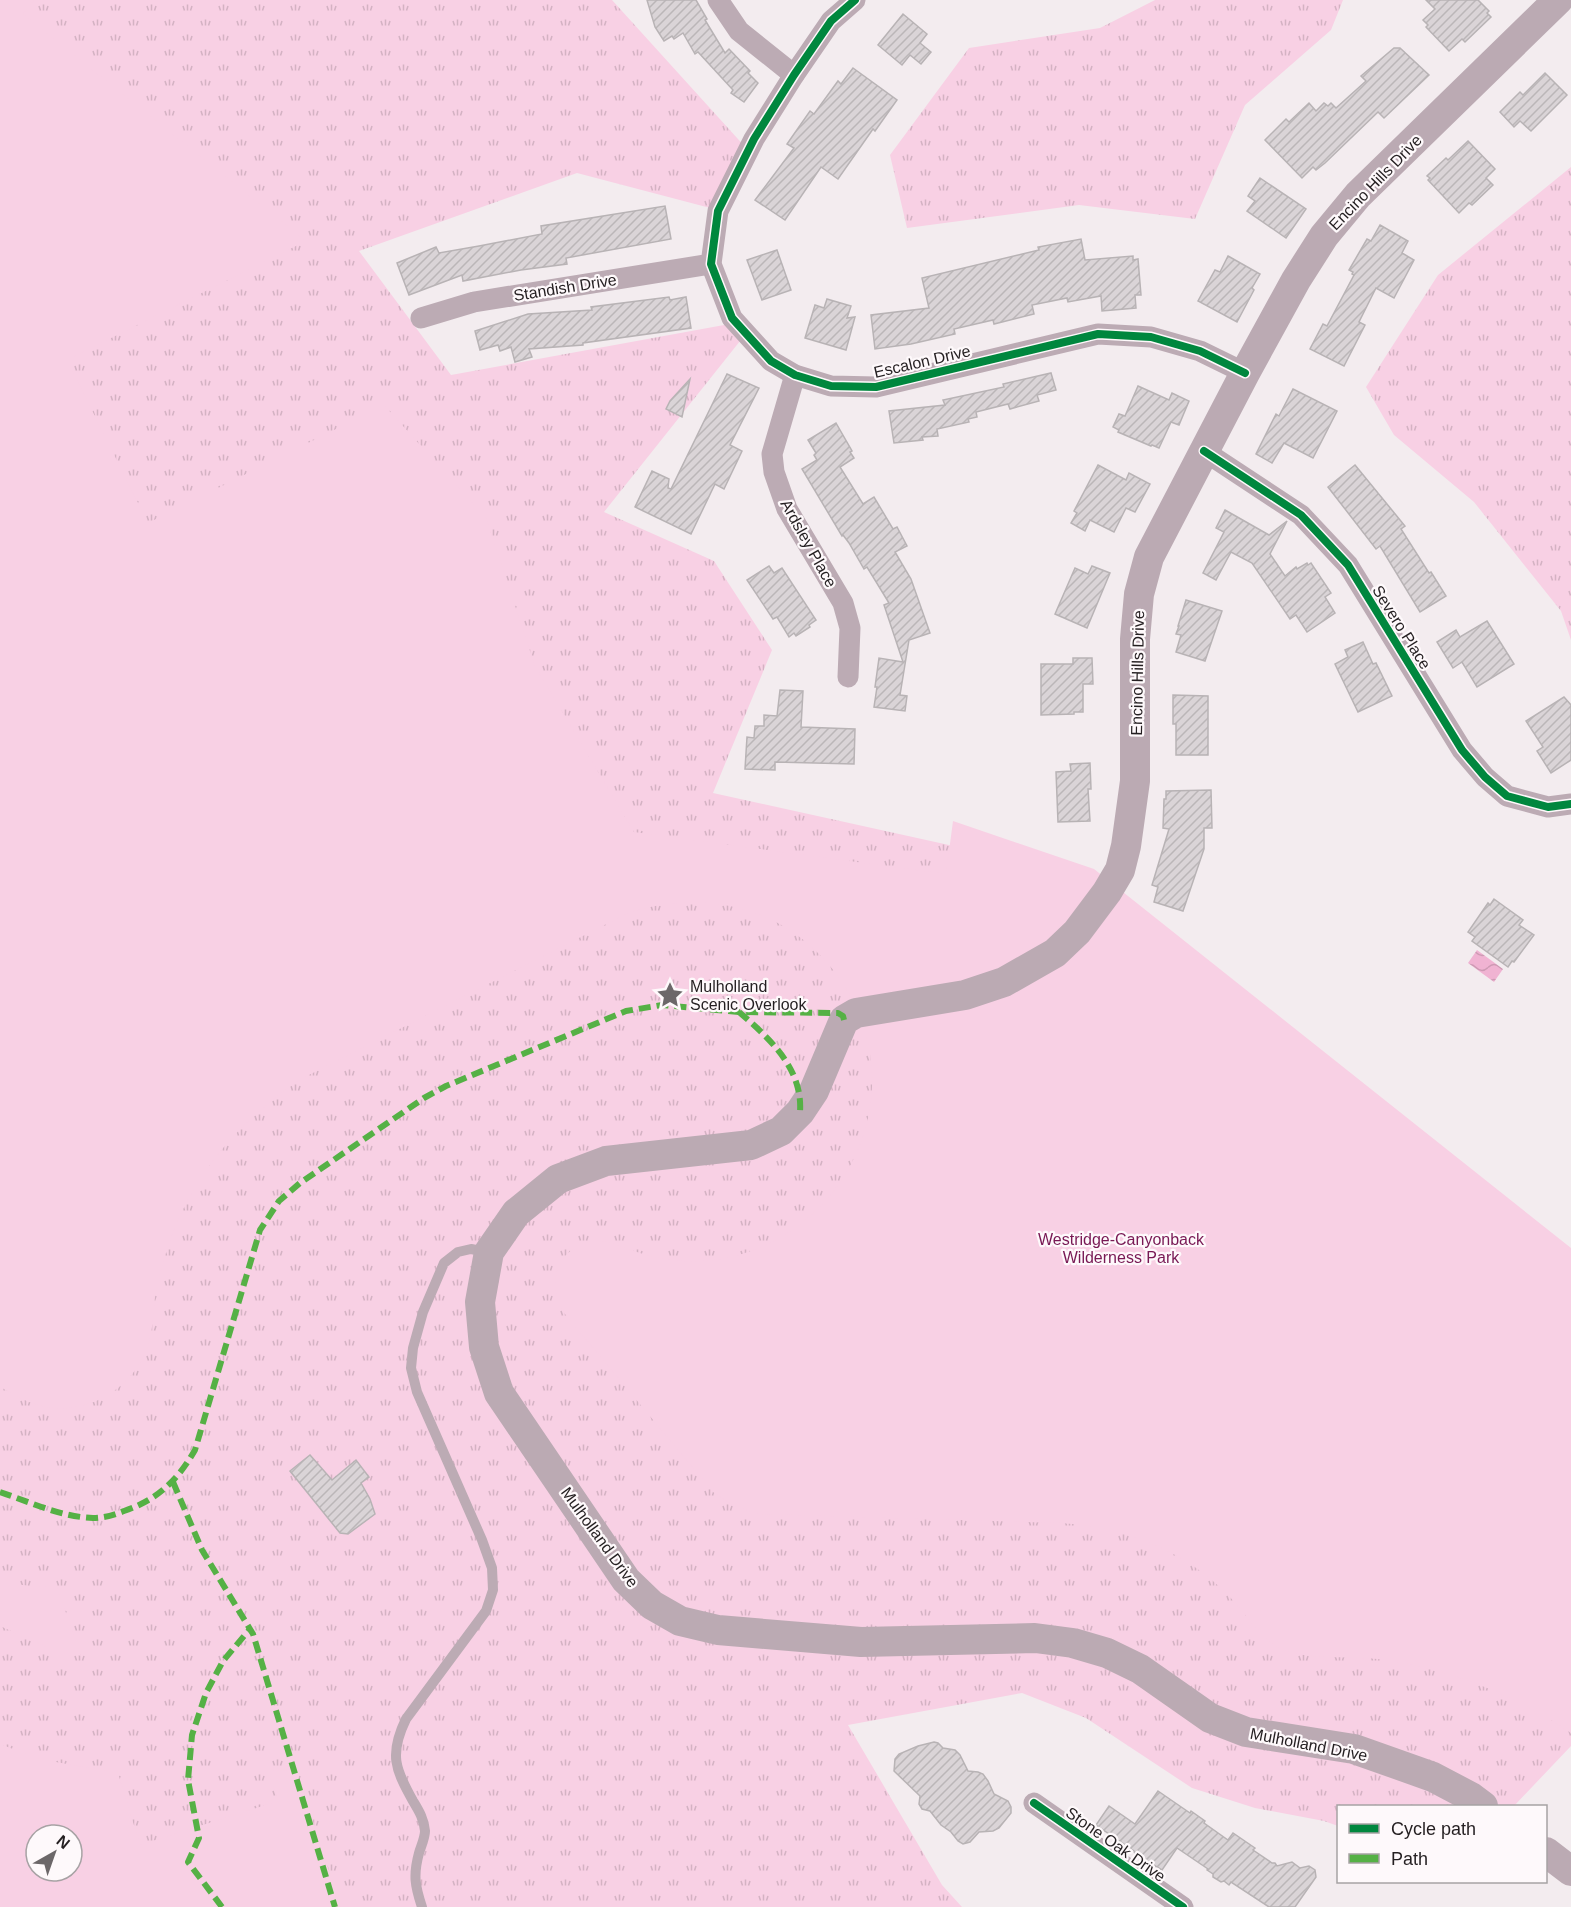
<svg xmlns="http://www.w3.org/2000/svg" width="1571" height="1907" viewBox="0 0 1571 1907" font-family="Arial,sans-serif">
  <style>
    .grass { fill: url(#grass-tufts); fill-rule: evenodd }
    .park { fill: #f8d0e4; fill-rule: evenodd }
    .water { fill: url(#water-waves) }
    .building { fill: url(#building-hatch); stroke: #b8b3b5; stroke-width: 1.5 }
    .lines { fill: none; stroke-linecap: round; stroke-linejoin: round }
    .service { stroke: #bcabb4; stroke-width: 10 }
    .minor { stroke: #bcabb4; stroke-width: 21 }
    .secondary { stroke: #bbaab3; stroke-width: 30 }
    .quiet { stroke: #55b145; stroke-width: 6; stroke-dasharray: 12 6; stroke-linecap: butt }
    .cycleway-casing { stroke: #fef9fb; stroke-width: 11 }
    .cycleway { stroke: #00873e; stroke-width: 8 }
    .labels { text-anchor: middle; stroke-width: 4.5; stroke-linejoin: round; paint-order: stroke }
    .street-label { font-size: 16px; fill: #241f21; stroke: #fef9fb }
    .poi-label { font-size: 16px; fill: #241f21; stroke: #fef9fb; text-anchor: start }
    .park-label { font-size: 16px; fill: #781854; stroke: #fef9fb }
  </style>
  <defs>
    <pattern id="grass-tufts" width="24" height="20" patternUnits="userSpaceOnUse" patternTransform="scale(1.5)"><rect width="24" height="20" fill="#f8d0e4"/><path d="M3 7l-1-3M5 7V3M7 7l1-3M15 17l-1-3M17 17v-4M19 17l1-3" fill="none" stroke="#d4b2c3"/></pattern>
    <pattern id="water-waves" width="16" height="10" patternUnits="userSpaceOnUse" patternTransform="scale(1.5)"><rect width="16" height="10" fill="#f0b3d2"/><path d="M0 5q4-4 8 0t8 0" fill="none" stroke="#ce9ab4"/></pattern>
    <pattern id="building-hatch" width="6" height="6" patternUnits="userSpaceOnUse" patternTransform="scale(1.5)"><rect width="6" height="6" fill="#dad4d7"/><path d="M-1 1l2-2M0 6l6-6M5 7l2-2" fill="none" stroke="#bbb6b8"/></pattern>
  </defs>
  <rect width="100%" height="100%" fill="#f3ecef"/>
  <g class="grass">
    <path d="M0 0H612L747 149 714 209 577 173 359 251 451 375 735 323 744 336 604 512 714 561 772 650 713 793 1076 873 1571 1253V1746L1514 1806H1338V1826L1324 1821 1255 1808 1192 1788 1086 1718 1022 1693 848 1725 942 1885 962 1907H0ZM36 1835H72V1871H36Z"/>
    <polygon points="1155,0 1343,0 1331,30 1245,105 1195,219 1079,205 907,228 890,155 969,48 1100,28"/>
    <polygon points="1571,167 1571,640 1561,611 1474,502 1394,435 1366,387 1438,275"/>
  </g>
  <g class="park">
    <path d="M0 0H34L23 14 306 241 67 360 148 523 384 405 486 518 535 666 634 832 946 874 953 821 1094 869 1571 1248V1733C1514 1694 1445 1667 1377 1659 1350 1656 1305 1660 1282 1649 1259 1638 1246 1613 1228 1595 1183 1549 1123 1527 1061 1523L759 1514 734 1506 713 1492 565 1314C549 1291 552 1258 580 1245 601 1235 618 1246 637 1252 648 1256 660 1258 672 1260 767 1272 856 1201 870 1107 879 1051 859 994 819 954 768 902 697 892 630 912L301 1079C248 1115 205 1160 179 1218 168 1243 160 1270 155 1297 153 1315 153 1334 146 1351 130 1390 88 1414 46 1407 29 1404 15 1395 0 1387Z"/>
    <polygon points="0,1581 28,1586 57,1587 81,1656 49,1648 0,1626"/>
    <path d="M0 1744 39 1759 118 1773 140 1845 278 1801 269 1771 296 1770 341 1907H0ZM36 1835H72V1871H36Z"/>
  </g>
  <polygon class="water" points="1477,950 1503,969 1494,982 1468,963"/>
  <g class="building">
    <polygon points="647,0 696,0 707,19 705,20 725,53 729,49 750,71 748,73 758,83 744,102 731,93 733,90 698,52 695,54 683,33 674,39 672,36 664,41 655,27"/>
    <polygon points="1426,0 1478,0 1489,11 1487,13 1491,17 1465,42 1462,39 1449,51 1426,27 1428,25 1423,20 1435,9"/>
    <polygon points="903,14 927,34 920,43 931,52 921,64 910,55 902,65 878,45"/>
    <polygon points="1394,48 1400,48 1429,75 1384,118 1378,112 1325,163 1316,170 1313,167 1302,178 1265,140 1286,119 1289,122 1309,103 1316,111 1324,103 1328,106 1331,103 1336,108 1366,81 1361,76"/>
    <polygon points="853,68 897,100 875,131 873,129 838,179 821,167 785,220 755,200 794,148 787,144 810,111 814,114 838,81 841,84"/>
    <polygon points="1545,73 1567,95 1531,131 1520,121 1514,127 1500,112 1520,92 1523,95"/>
    <polygon points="1468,141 1495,169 1486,178 1493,185 1472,205 1469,203 1459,213 1428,180 1430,178 1427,176 1446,158 1448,160"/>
    <polygon points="1260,178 1306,209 1286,238 1247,211 1255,201 1248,196"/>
    <polygon points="665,206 671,239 566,258 567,264 521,270 463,281 462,275 409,295 397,263 436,247 439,253 479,246 542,234 541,226"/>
    <polygon points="1380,225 1408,241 1402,253 1414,260 1394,298 1376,288 1359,322 1365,325 1344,366 1310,349 1323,324 1327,326 1354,275 1352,274 1353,272 1349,270 1367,239 1371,241"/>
    <polygon points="1081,239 1085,260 1133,256 1133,260 1138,259 1141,295 1135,295 1136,308 1102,311 1101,296 1068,302 1067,298 1032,305 1034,314 994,324 993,320 954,329 955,334 911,344 875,349 871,315 929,308 922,278 1039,250 1038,247"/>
    <polygon points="777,250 791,290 762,300 747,260"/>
    <polygon points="1228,256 1260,274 1252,288 1254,290 1237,322 1198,301 1215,270 1220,272"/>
    <polygon points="669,297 670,300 686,297 691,328 583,343 583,345 529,349 532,357 515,362 511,347 500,351 498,345 480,350 475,331 528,314 592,310 591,307"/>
    <polygon points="827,299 851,306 847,318 855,317 846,350 805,338 815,305 824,308"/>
    <polygon points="1051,373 1056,390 1037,395 1039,401 1010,409 1008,404 976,412 977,417 968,419 969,422 937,429 938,436 922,437 923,440 894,443 889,411 945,405 943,400 1004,387 1003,384"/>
    <polygon points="727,374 759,388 730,445 742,451 724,489 715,484 691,534 635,507 652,471 669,479 668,488 671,489"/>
    <polygon points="690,379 682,417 666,409 670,401"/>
    <polygon points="1138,386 1169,400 1172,393 1189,401 1179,425 1171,422 1159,448 1152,445 1151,446 1118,432 1119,430 1113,427 1119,414 1125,416"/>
    <polygon points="1293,389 1337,411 1313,458 1284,443 1272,463 1256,454 1276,414 1279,416"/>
    <polygon points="836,423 852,451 850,452 854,458 840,467 863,504 874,497 893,529 897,527 907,546 895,552 911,579 930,633 909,640 900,695 907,696 905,711 874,707 877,687 875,687 879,658 903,662 884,605 889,603 867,567 864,569 849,543 843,535 842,536 802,469 817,460 814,455 816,453 808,440"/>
    <polygon points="1098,465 1126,480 1129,473 1150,484 1135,512 1126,508 1114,532 1090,520 1085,531 1071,523 1077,513 1074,511"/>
    <polygon points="1355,465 1405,526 1401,529 1429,573 1431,572 1446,596 1420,612 1380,546 1376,549 1328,487"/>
    <polygon points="1225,510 1269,535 1287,521 1270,554 1285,576 1296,567 1297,569 1307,563 1308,565 1311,563 1331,593 1325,597 1335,613 1307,632 1296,615 1290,619 1252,563 1231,552 1216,580 1203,573 1224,532 1216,528"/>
    <polygon points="769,566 774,573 782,568 816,620 809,625 810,627 796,636 794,633 789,637 777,617 773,619 747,580"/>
    <polygon points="1092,566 1110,573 1087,628 1055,614 1075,568 1088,574"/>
    <polygon points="1186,600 1222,611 1205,661 1176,652 1181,635 1176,634 1179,626 1178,626"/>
    <polygon points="1487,621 1514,664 1477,687 1462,662 1453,668 1437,642 1456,630 1460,637"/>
    <polygon points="1363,642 1373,664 1376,663 1392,696 1358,712 1335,664 1348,657 1345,650"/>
    <polygon points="1073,658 1092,658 1093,684 1083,684 1083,712 1074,712 1074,714 1041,715 1041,664 1073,664"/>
    <polygon points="780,690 803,691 801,727 855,729 854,764 775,762 775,770 745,769 747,737 754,738 755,726 764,726 764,715 777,716"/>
    <polygon points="1173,695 1208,696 1208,755 1176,755 1176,724 1173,724"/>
    <polygon points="1564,697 1571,705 1571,760 1551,773 1537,751 1543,747 1526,721"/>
    <polygon points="1090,763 1091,789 1088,789 1090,821 1058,822 1056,772 1071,771 1070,764"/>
    <polygon points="1211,790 1212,828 1204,828 1204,849 1183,911 1154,902 1158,887 1152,885 1169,829 1163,828 1164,799 1166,799 1166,791"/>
    <polygon points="1494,899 1523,920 1519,925 1534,935 1514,962 1512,961 1508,967 1472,941 1475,937 1468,932 1488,903 1490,905"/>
    <polygon points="310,1455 332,1480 356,1460 369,1477 361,1483 370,1499 375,1514 348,1534 340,1533 290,1471"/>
    <polygon points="934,1742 938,1743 943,1748 955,1750 960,1755 968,1771 978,1772 983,1774 988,1781 994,1794 1008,1801 1011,1807 1011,1813 999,1828 993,1831 979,1832 970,1842 963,1844 958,1841 951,1832 941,1825 930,1811 922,1809 919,1804 920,1796 894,1771 895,1759 899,1754 918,1746"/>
    <polygon points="1158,1791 1190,1813 1191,1811 1205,1821 1204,1823 1228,1840 1233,1833 1255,1848 1253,1850 1272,1863 1275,1863 1277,1866 1292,1862 1300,1868 1309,1866 1315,1870 1316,1877 1295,1907 1269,1907 1231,1882 1229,1885 1224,1881 1221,1882 1213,1877 1213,1874 1207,1870 1208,1869 1177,1848 1162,1870 1135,1854 1134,1851 1096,1825 1109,1806 1135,1824"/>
  </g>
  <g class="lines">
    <path class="service" d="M422 1907C415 1886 413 1875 419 1853 421 1846 425 1838 425 1831 424 1819 419 1811 413 1801 395 1769 389 1754 406 1719L486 1611 493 1590 492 1568 482 1540 417 1392 411 1368 413 1348 423 1312 444 1263 458 1252 471 1249 487 1252"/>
    <g class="minor">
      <polyline points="718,0 739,31 794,75"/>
      <polyline points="855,0 831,21 794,75 754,139 718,211 711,264 732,318 771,361 795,375 831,386 876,387 1098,334 1151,337 1200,351 1245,373"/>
      <polyline points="421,318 474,302 711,264"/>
      <polyline points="795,375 772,454 774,472 787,509 843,603 850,628 848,677"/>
      <polyline points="1204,451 1301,515 1348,565 1462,750 1485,777 1507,796 1548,807 1571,804"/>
      <polyline points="1034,1803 1183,1907"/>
    </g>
    <g class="secondary">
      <polyline points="1483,1806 1471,1797 1433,1777 1354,1749 1246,1732 1210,1718 1140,1669 1107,1653 1073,1643 1035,1638 861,1642 718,1630 680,1621 652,1605 626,1580 499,1393 484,1347 480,1302 489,1252 516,1213 558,1179 606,1161 751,1145 781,1131 800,1112 814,1091 844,1020 856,1013 965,995 1004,982 1055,953 1077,932 1107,892 1120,870 1126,846 1135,781 1135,639 1139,594 1149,557 1245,373 1296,280 1324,236 1358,195 1558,0"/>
      <polyline points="1546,1852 1571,1871"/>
    </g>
    <g class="quiet">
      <path d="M739 1012C769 1038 803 1068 800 1112"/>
      <polyline points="173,1482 202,1550 253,1634 335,1907"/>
      <path d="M0 1492C30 1502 61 1517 93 1518 104 1518 114 1515 124 1511 157 1500 178 1480 195 1450L260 1230 279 1201 300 1183 424 1098 446 1086 626 1011 662 1005 739 1012 838 1013 843 1016 844 1020"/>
      <polyline points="222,1907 188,1862 199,1838 188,1780 192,1735 206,1693 223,1661 250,1629"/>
    </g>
    <defs>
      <g id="cycleway">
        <polyline points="855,0 831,21 794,75 754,139 718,211 711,264 732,318 771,361 795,375 831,386 876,387 1098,334 1151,337 1200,351 1245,373"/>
        <polyline points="1204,451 1301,515 1348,565 1462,750 1485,777 1507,796 1548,807 1571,804"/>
        <polyline points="1034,1803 1183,1907"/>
      </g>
    </defs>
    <use href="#cycleway" class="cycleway-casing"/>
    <use href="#cycleway" class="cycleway"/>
  </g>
  <defs>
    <symbol id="sight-bare" viewBox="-9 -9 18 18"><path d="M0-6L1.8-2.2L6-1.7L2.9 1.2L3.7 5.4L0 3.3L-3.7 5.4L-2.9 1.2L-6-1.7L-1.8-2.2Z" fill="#6c6769" stroke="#fef9fb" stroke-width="2.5" paint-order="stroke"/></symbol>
  </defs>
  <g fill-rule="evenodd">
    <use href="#sight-bare" x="651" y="976" width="38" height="38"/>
  </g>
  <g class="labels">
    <g class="street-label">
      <text transform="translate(1375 182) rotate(-46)" y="6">Encino Hills Drive</text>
      <text transform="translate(565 287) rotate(-9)" y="6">Standish Drive</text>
      <text transform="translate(922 361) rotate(-13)" y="6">Escalon Drive</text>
      <text transform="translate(809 543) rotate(61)" y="6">Ardsley Place</text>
      <text transform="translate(1402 627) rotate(58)" y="6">Severo Place</text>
      <text transform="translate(1137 673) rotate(-89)" y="6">Encino Hills Drive</text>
      <text transform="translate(600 1537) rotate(54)" y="6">Mulholland Drive</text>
      <text transform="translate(1309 1744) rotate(11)" y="6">Mulholland Drive</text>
      <text transform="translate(1116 1844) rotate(35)" y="6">Stone Oak Drive</text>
    </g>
    <g class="poi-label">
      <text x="690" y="992">Mulholland<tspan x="690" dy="18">Scenic Overlook</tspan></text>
    </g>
    <g class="park-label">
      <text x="1121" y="1245">Westridge-Canyonback<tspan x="1121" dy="18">Wilderness Park</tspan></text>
    </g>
  </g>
  <rect x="1337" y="1805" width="210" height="78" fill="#fef9fb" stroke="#a7a2a4" stroke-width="1.5"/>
  <rect x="1349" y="1824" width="30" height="9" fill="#00873e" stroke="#a7a2a4" stroke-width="1.5"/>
  <text x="1391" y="1835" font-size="18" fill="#241f21">Cycle path</text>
  <rect x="1349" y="1854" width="30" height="9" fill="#55b145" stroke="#a7a2a4" stroke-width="1.5"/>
  <text x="1391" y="1865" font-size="18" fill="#241f21">Path</text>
  <g transform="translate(54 1853) rotate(40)"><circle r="28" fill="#fef9fb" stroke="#a7a2a4" stroke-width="1.5"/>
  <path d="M0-4.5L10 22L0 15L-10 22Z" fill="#6c6769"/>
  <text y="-9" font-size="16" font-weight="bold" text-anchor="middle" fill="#241f21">N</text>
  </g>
</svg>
